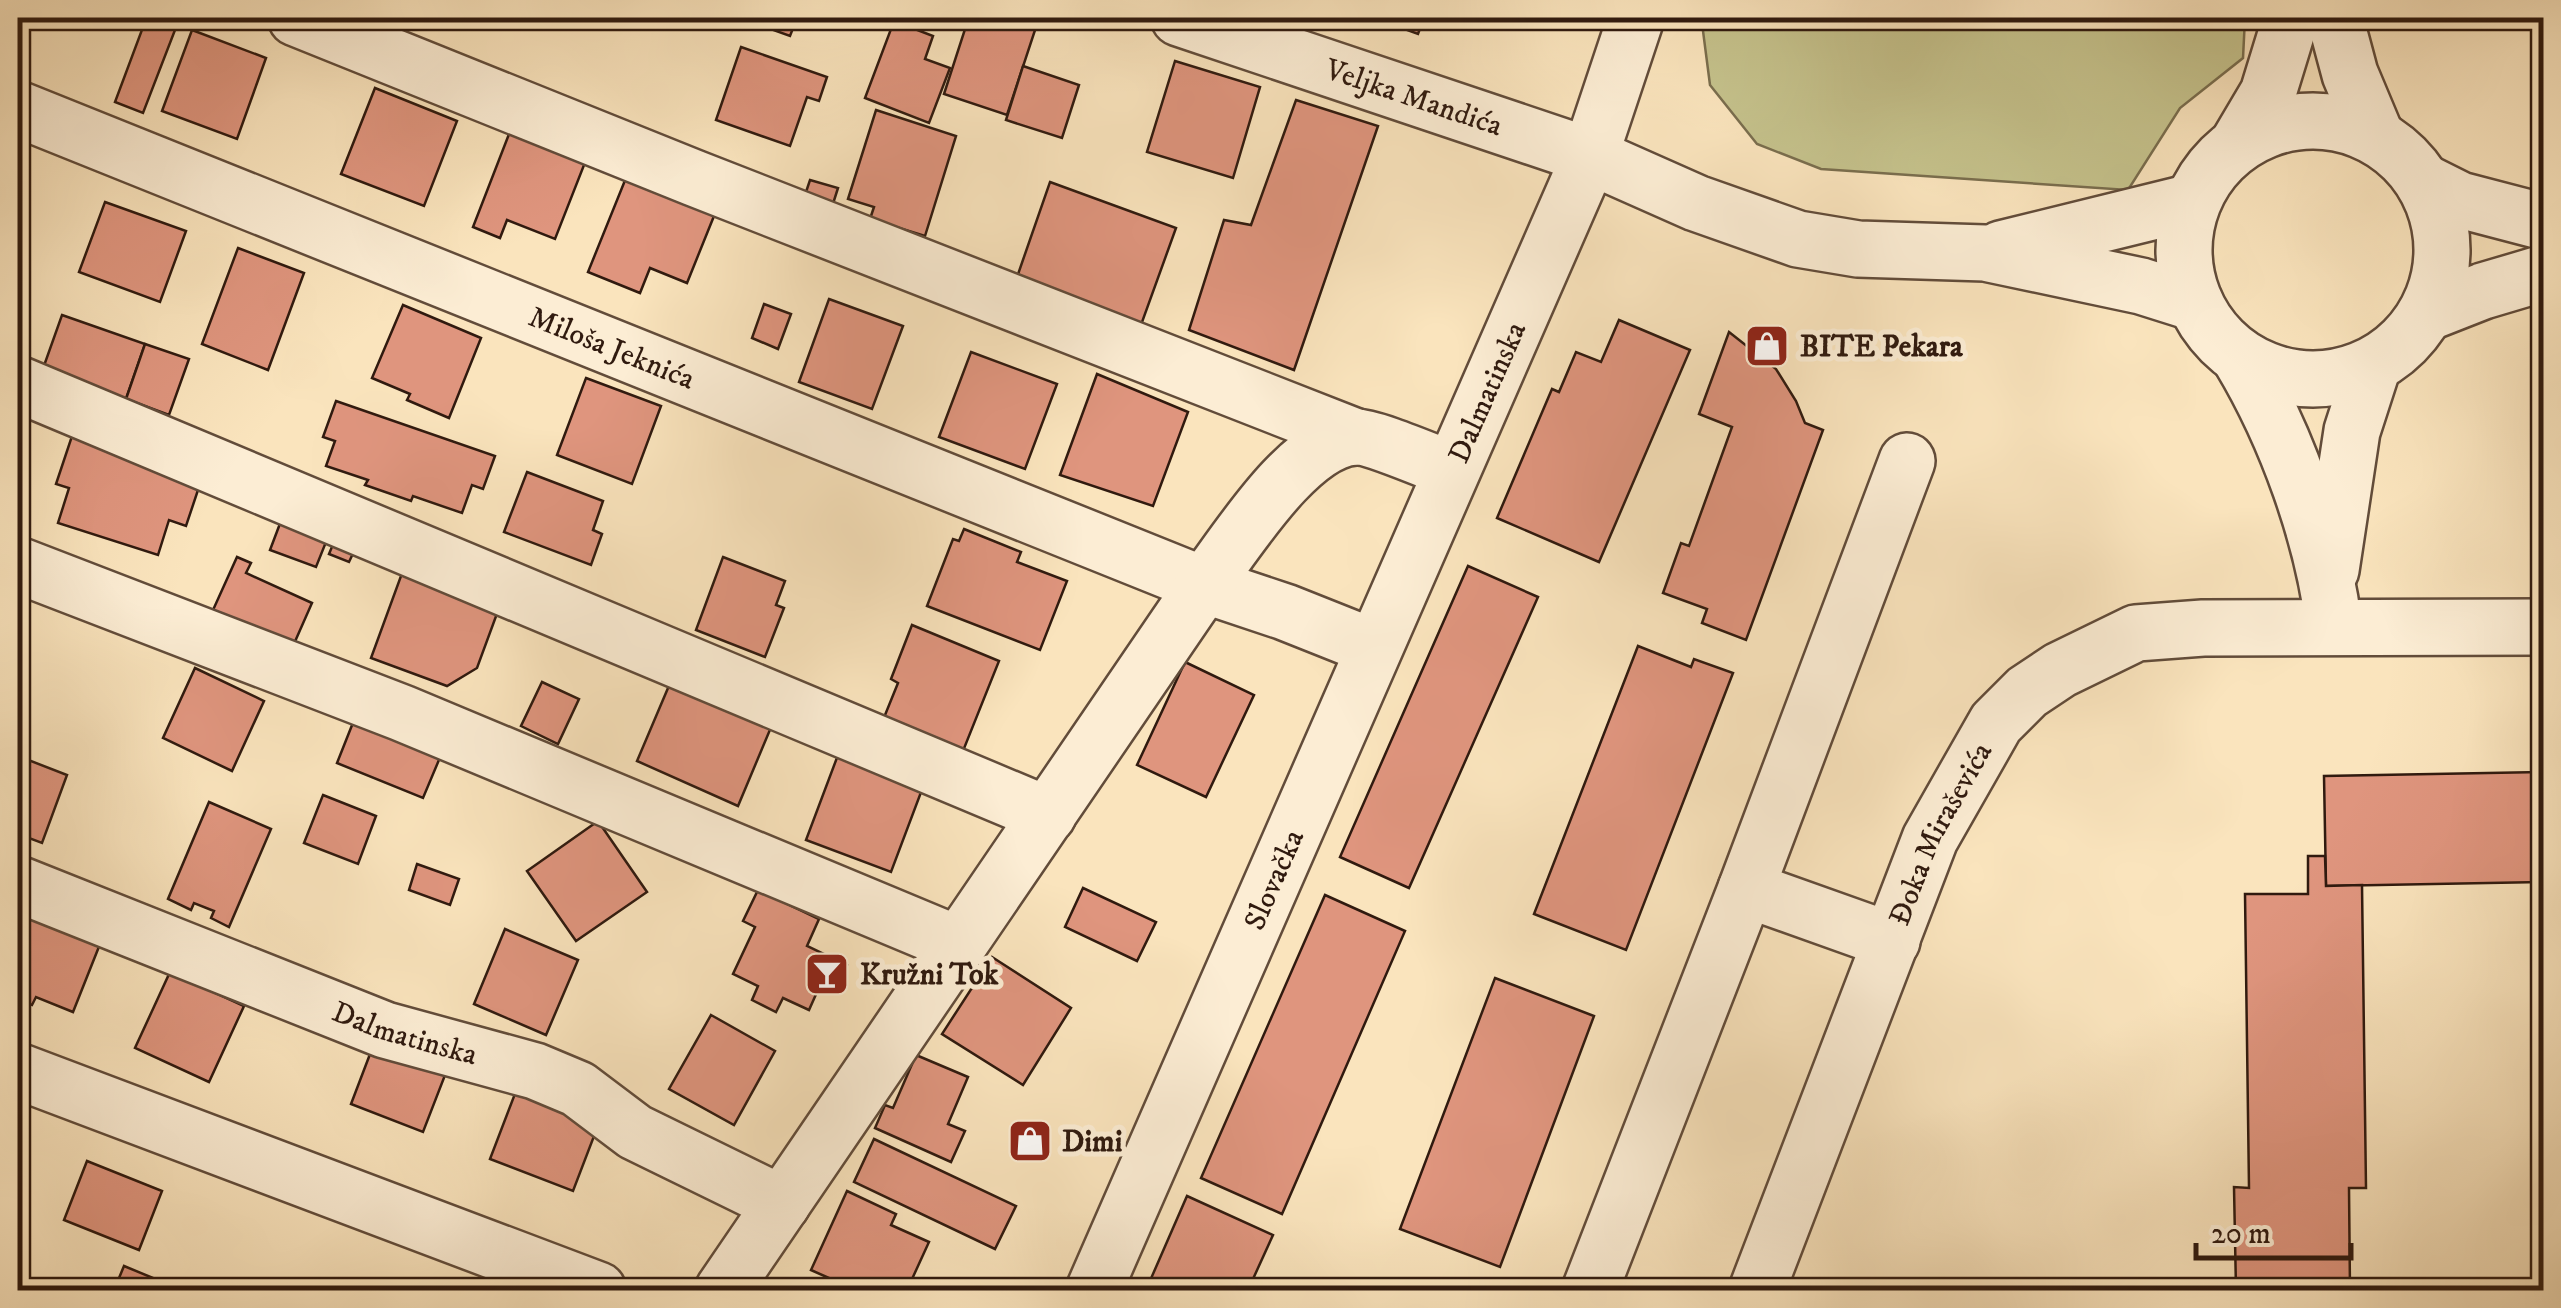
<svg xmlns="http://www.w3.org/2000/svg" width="2561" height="1308" viewBox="0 0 2561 1308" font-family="'IM FELL DW Pica',serif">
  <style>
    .green { fill: #c5c28c; stroke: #7a6e4e; stroke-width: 2.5 }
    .building { fill: #df957e; stroke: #301a0f; stroke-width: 2.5 }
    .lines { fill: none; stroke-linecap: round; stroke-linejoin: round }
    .minor-casing { stroke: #624c3a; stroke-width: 60 }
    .minor { stroke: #fcedd4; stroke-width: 55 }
    .labels { text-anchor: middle; stroke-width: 10; stroke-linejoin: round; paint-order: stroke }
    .street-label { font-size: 30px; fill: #301a0f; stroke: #fcedd4 }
    .poi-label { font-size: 30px; font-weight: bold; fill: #301a0f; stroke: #fcedd4; text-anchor: start }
  </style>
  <rect width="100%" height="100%" fill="#fae4bd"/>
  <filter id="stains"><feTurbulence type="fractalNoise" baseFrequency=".002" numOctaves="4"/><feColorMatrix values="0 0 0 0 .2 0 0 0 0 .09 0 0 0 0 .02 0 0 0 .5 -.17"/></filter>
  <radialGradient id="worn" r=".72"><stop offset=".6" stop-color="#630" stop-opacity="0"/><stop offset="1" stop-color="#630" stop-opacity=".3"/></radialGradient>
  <polygon class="green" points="1708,18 2245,18 2243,58 2180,108 2128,190 1821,169 1757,144 1710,85 1703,31"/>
  <g class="building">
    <polygon points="740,18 797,18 790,36"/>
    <polygon points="960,18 1039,18 1007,115 944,94 968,20"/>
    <polygon points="1374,18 1424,18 1418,34"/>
    <polygon points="146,19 175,30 143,113 115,102"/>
    <polygon points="894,21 933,36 925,59 950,68 929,123 865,98"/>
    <polygon points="192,30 266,58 237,139 162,111"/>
    <polygon points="741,47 827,77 819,101 807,97 790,146 716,120"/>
    <polygon points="1175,61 1260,87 1233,178 1147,152"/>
    <polygon points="1023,66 1079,85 1062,138 1006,120"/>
    <polygon points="375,88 457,121 424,206 341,174"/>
    <polygon points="1296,100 1378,126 1294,370 1189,330 1224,220 1251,225"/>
    <polygon points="876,110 956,136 925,236 870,219 874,207 848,199"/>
    <polygon points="511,129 586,160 555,239 507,220 500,238 473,227"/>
    <polygon points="630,168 716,211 687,283 650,268 640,293 588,272"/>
    <polygon points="810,180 838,188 832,207 804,198"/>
    <polygon points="1050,182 1176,228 1141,325 1016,280"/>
    <polygon points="105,202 186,231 160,302 79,272"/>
    <polygon points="238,248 304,273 268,370 202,344"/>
    <polygon points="829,299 903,326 872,409 799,382"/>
    <polygon points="764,304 791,314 778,349 752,338"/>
    <polygon points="403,305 481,338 449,418 407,400 410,394 372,378"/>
    <polygon points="62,315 145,344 119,419 35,391"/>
    <polygon points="1619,320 1690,350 1599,562 1497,518 1552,389 1559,392 1576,352 1601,362"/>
    <polygon points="1729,332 1776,369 1796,401 1805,423 1823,430 1746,640 1702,623 1707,609 1663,593 1681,543 1689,546 1732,427 1699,414"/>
    <polygon points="145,344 189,359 169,415 126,399"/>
    <polygon points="971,352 1057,384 1025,469 939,437"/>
    <polygon points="1097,374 1188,412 1153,506 1060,475"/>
    <polygon points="586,378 661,406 632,484 557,455"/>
    <polygon points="336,401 495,456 483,489 472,485 462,513 413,496 411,501 365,485 368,480 326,466 335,441 323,437"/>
    <polygon points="73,433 203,475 186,526 169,520 158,555 58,523 69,488 56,484"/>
    <polygon points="527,472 603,501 593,530 602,534 591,565 504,532"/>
    <polygon points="284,513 330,532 316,567 270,550"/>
    <polygon points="964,529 1021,552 1017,562 1067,581 1040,650 927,606 953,539 959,541"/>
    <polygon points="336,537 357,545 349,562 329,554"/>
    <polygon points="237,557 251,563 246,573 312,603 293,646 213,610"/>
    <polygon points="723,557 785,581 776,605 784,608 765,657 696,630"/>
    <polygon points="405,565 502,600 477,668 447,686 371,658"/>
    <polygon points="1468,566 1538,597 1409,888 1340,857"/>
    <polygon points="912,625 999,661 963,751 883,720 898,683 891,679"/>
    <polygon points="1638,646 1691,667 1694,659 1733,673 1626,950 1534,914"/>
    <polygon points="1185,662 1254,695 1206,797 1137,765"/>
    <polygon points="195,668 264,701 232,771 163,738"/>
    <polygon points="671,681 772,725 738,806 637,761"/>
    <polygon points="542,682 579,699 558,744 521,726"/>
    <polygon points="362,700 449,736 423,798 337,763"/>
    <polygon points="841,747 926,779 891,872 806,840"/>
    <polygon points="18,756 67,775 42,843 18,834"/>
    <polygon points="2544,772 2544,882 2326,886 2324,776"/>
    <polygon points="323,795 376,816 358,864 304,843"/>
    <polygon points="209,802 271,829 229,927 211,918 214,911 194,903 191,910 168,899"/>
    <polygon points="598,821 647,892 576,941 527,871"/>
    <polygon points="2308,856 2325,856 2326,886 2362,885 2366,1188 2349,1188 2350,1290 2236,1290 2234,1187 2249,1188 2245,894 2308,894"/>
    <polygon points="417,864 459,879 450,905 409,890"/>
    <polygon points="1083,888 1156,922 1137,961 1065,927"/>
    <polygon points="758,890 819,919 807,946 847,965 836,989 821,983 809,1010 783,998 776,1012 752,1000 758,986 733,974 755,927 743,921"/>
    <polygon points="1325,895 1405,931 1282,1214 1201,1178"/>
    <polygon points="28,912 104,934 73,1012 36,997 32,1005 18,1000 18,938"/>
    <polygon points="505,929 578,960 546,1035 474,1004"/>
    <polygon points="992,957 1071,1008 1023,1085 942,1034"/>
    <polygon points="170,972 244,1006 209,1082 135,1048"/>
    <polygon points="1495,978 1594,1016 1500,1267 1400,1229"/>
    <polygon points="711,1015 775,1051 734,1125 669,1089"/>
    <polygon points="375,1041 447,1070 423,1132 351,1104"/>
    <polygon points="916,1055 968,1077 948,1124 965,1131 951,1162 875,1128 885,1105 893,1108"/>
    <polygon points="521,1078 604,1110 573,1191 490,1159"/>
    <polygon points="874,1139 1016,1206 995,1249 854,1182"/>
    <polygon points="87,1161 162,1191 139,1250 64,1220"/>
    <polygon points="847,1191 896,1214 891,1225 929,1242 907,1290 856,1290 811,1270"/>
    <polygon points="1187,1196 1273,1235 1248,1290 1146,1290"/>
    <polygon points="124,1266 182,1290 114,1290"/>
  </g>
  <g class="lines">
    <defs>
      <g id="minor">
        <polyline points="296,18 694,178 1356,437"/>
        <path id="s1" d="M1179 18 1590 156 1696 203 1798 239 1858 249 1985 253 2141 286 2195 303"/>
        <polyline points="2335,18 2350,74 2376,136"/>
        <path id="s2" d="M18 109 1204 585 1285 612 1373 647"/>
        <circle cx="2313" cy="250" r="129"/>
        <polyline points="2239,142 2268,93 2291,18"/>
        <polyline points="2424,182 2460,200 2544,222"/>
        <polyline points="2001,249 2192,202"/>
        <polyline points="2427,313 2483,291 2544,273"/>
        <path d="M2240 358C2287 436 2323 537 2334 627"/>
        <polyline points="18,384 1048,815"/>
        <polyline points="18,565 402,713 957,944"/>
        <polyline points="2331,570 2352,431 2373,366"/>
        <path id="s3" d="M18 884 385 1030 535 1071 578 1089 635 1132 782 1204"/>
        <polyline points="1746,889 1892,941"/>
        <polyline points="18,1071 598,1290"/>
        <path d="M723 1290 1204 585C1237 542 1298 441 1355 437 1371 436 1431 462 1450 469"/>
        <path id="s4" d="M1094 1290 1590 156 1636 18"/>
        <polyline points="1590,1290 1746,889 1907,461"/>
        <path id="s5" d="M1757 1290 1930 839 1996 723 2027 692 2060 670 2136 633 2203 628 2544 627"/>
      </g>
    </defs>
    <use href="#minor" class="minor-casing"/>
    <use href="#minor" class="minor"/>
  </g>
  <defs>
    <symbol id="shop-square" viewBox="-11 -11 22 22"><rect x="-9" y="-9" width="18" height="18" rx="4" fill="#8f2418" stroke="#fcedd4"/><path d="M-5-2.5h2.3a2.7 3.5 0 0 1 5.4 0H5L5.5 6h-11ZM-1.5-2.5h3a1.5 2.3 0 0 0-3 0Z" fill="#fff"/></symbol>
    <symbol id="bar-square" viewBox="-11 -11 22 22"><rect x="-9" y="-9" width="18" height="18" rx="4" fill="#8f2418" stroke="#fcedd4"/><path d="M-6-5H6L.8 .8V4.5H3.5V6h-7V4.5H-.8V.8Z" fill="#fff"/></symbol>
  </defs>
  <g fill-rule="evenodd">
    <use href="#shop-square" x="1742" y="321" width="50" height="50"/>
    <use href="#bar-square" x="802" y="949" width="50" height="50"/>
    <use href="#shop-square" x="1005" y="1116" width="50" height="50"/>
  </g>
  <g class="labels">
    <g class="street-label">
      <text dy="10" stroke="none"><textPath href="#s1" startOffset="248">Veljka Mandića</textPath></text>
      <text dy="10" stroke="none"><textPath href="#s2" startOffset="640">Miloša Jeknića</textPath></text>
      <text dy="10" stroke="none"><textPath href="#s4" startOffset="980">Dalmatinska</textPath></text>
      <text dy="10" stroke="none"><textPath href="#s5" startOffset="492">Đoka Miraševića</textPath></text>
      <text dy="10" stroke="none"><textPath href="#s4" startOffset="448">Slovačka</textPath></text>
      <text dy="10" stroke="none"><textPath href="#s3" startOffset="415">Dalmatinska</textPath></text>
    </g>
    <g class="poi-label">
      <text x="1800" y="356">BITE Pekara</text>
      <text x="860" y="984">Kružni Tok</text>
      <text x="1062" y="1151">Dimi</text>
    </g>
  </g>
  <rect width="2561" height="1308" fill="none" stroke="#fae4bd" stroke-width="60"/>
  <rect x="20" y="20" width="2521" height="1268" fill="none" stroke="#301a0f" stroke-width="5"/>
  <rect x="30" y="30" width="2501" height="1248" fill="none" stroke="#301a0f" stroke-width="2.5"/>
  <path d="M2196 1243v15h155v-15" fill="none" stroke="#301a0f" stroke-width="5"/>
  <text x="2211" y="1243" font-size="30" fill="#301a0f" stroke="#fcedd4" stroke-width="8" paint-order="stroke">20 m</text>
  <rect width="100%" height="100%" filter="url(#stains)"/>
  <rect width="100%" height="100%" fill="url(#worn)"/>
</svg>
